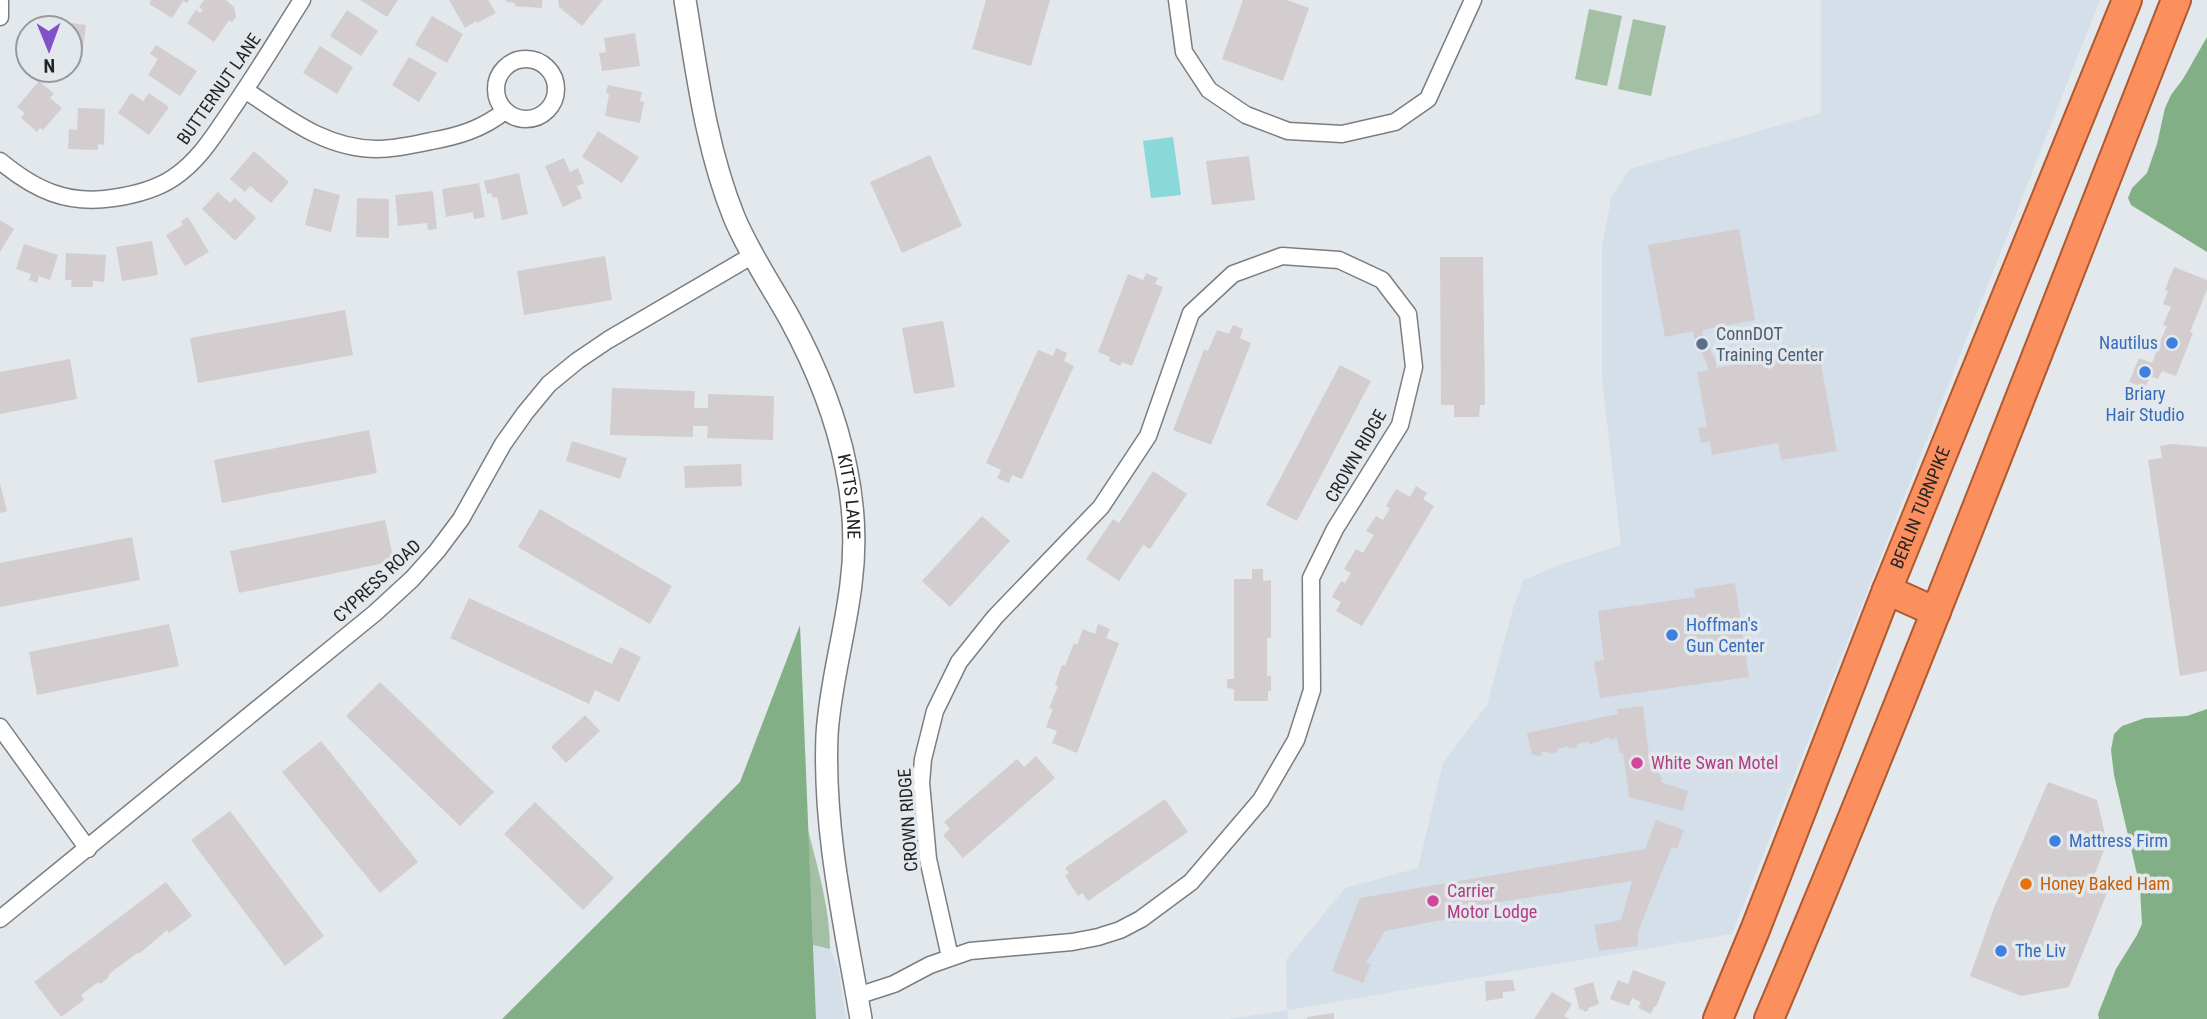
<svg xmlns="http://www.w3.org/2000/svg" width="2207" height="1019" viewBox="0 0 2207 1019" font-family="'Roboto Condensed',sans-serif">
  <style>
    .built { fill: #d4dfe9 }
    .green { fill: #a3bfa4 }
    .forest { fill: #82af85 }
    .water { fill: #89d8da }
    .building { fill: #d3cdcf }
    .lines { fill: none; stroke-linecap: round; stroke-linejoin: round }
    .minor-casing { stroke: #7a7e82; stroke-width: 19 }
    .tertiary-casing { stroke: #7a7e82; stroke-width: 24 }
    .trunk-casing { stroke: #af5930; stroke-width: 32 }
    .minor { stroke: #fff; stroke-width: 16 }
    .tertiary { stroke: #fff; stroke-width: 21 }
    .trunk { stroke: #fb905e; stroke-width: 28 }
    .shop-dot { fill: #3f7fe0; stroke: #e3e8ec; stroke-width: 2.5 }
    .service-dot { fill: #5c6f8a; stroke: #e3e8ec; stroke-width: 2.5 }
    .hotel-dot { fill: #d1479c; stroke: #e3e8ec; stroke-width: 2.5 }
    .food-dot { fill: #e8710a; stroke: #e3e8ec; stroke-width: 2.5 }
    .labels { text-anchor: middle; stroke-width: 7; stroke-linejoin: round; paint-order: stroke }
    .street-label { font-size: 18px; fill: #232426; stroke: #e3e8ec }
    .service-label { font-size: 18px; fill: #4e5e75; stroke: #e3e8ec; text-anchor: start }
    .shop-label { font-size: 18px; fill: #366cbe; stroke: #e3e8ec; text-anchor: start }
    .hotel-label { font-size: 18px; fill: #b23c85; stroke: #e3e8ec; text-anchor: start }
    .food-label { font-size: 18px; fill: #c56008; stroke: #e3e8ec; text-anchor: start }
  </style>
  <rect width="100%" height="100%" fill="#e3e8ec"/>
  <g class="built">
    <polygon points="1821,0 2100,0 1732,934 1287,1010 1288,1019 1229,1019 1287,1010 1286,960 1345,888 1418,868 1443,763 1487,705 1512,612 1523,580 1562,564 1621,545 1602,378 1602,248 1611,198 1630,169 1821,113"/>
    <polygon points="813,945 830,949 838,968 846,1019 816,1019"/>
  </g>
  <g class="green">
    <polygon points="1589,9 1622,16 1607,86 1575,79"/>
    <polygon points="1633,19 1666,26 1651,96 1618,89"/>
    <path d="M808 830C818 869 830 909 830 949L813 945Z"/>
  </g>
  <g class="forest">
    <polygon points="2207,37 2207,252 2139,210 2131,205 2128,198 2132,188 2147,173 2157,144 2165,108 2171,95 2183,79"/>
    <polygon points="800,625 816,1019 502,1019 740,782"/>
    <polygon points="2207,709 2207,1019 2099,1019 2098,1014 2116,969 2137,935 2142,924 2140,887 2114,775 2111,750 2114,734 2122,726 2145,718 2187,716"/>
  </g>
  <polygon class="water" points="1173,137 1181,195 1151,198 1143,141"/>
  <g class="building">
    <polygon points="151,0 189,0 187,3 183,1 172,18 149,4"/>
    <polygon points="204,0 226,0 234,7 236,17 232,22 229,20 214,42 187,23 196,10 200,13 203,10 199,7"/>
    <polygon points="360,0 398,0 387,17"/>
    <polygon points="449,0 488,0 496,13 477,23 476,21 465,28"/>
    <polygon points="506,0 542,0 542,8 515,6 515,3 506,2"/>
    <polygon points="558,0 603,0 582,26 559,7"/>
    <polygon points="986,0 1050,0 1031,66 972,49"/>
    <polygon points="1243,0 1287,0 1309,8 1283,81 1222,59"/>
    <polygon points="347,10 378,31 361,56 330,36"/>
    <polygon points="432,16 463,34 447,63 415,45"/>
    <polygon points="50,20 86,25 82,56 70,54 70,28 48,28"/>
    <polygon points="635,33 640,66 602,71 599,53 606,52 604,38"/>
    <polygon points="156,45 197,71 180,96 148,75 158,59 150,54"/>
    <polygon points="320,46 353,67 337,94 303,73"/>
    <polygon points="409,57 437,73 419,102 392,85"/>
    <polygon points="39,81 54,94 50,98 62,108 43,130 40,128 37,132 21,118 25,113 17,107"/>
    <polygon points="608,85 642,92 640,101 644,102 640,123 605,116 609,95 606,92"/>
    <polygon points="131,93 143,101 149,93 169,107 149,135 118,113"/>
    <polygon points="78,108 105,109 104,145 98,144 98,150 68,149 69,129 77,130"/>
    <polygon points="598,131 639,157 622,183 582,157"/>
    <polygon points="254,151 289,182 271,203 250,186 245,192 230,179"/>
    <polygon points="930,155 962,226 902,253 870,182"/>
    <polygon points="1249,156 1255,200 1212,205 1206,161"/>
    <polygon points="564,158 570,172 578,168 584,183 577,186 582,198 563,207 545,166"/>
    <polygon points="519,173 528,214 502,220 497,197 493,198 491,193 487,194 484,181"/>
    <polygon points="479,183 485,217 474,219 473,212 446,217 442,189"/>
    <polygon points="314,188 340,195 331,232 305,225"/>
    <polygon points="433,191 437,229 428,230 427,223 398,226 395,195"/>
    <polygon points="218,192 230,203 235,198 256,218 235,241 202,209"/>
    <polygon points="357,198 389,199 389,238 356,237"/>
    <polygon points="188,217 209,252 185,266 166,235 183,225 181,221"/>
    <polygon points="0,220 14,229 0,252"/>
    <polygon points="1739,229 1755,320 1702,330 1703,336 1716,361 1716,368 1818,349 1837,451 1781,460 1778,443 1712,455 1710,441 1701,443 1698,428 1707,427 1697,372 1708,371 1707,363 1694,338 1693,331 1665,337 1648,245"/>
    <polygon points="152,241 158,275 122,281 116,247"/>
    <polygon points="24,244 58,255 50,280 39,276 37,283 29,280 31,274 16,269"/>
    <polygon points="66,253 106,255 104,282 93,281 93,287 71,287 72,280 65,280"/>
    <polygon points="605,256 612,300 524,315 517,271"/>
    <polygon points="1440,257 1483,257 1485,405 1480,405 1479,417 1454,417 1454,405 1441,405"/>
    <polygon points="2174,267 2207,280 2207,290 2190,332 2193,333 2176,376 2162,371 2158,379 2150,376 2145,388 2129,382 2139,358 2152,363 2157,351 2153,349 2155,343 2159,344 2167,326 2163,325 2171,307 2163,304 2168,291 2165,290"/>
    <polygon points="1146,273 1158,278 1155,284 1163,287 1132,366 1122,362 1120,366 1109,361 1110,357 1098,352 1128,274 1143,280"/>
    <polygon points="345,310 353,355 198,383 190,338"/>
    <polygon points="943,321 955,387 914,394 902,328"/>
    <polygon points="1233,325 1243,329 1240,338 1251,343 1211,445 1173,430 1204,350 1208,351 1217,330 1229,334"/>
    <polygon points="1056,348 1067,353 1064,361 1074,366 1022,479 1012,475 1009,483 997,478 1001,470 986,463 1038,350 1053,356"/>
    <polygon points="70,359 77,399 0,414 0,372"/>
    <polygon points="1340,365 1371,381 1297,521 1266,505"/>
    <polygon points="612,388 695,391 694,408 708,408 708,394 774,396 773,440 707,438 708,426 693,426 693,437 610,435"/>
    <polygon points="369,430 377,473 222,503 214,460"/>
    <polygon points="572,441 627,458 620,479 566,461"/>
    <polygon points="2172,444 2207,447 2207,671 2180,676 2148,460 2162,458 2160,446"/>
    <polygon points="741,464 742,486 685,488 684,466"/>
    <polygon points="1153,471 1187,494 1150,549 1143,545 1119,581 1086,559 1113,519 1119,523"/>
    <polygon points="0,483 7,511 0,513"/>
    <polygon points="1416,486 1427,493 1423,499 1434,506 1362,626 1336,611 1341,602 1332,597 1341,581 1345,583 1351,573 1344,569 1356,549 1363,553 1374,535 1366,531 1376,516 1383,520 1390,508 1386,506 1396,489 1410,497"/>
    <polygon points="540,509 672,586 650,624 518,547"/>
    <polygon points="982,516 1010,541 950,607 922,581"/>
    <polygon points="385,520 394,561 239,593 230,551"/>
    <polygon points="132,537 140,580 0,607 0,563"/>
    <polygon points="1252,569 1263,569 1263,581 1271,580 1271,638 1267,638 1267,676 1271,676 1271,691 1268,691 1268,701 1234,701 1234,689 1227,688 1227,679 1234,679 1234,579 1252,579"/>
    <polygon points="1735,583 1749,677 1600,698 1594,662 1604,660 1598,611 1695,597 1694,589"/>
    <polygon points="469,598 612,664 620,647 641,657 619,702 595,690 589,704 450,638"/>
    <polygon points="169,624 179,666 37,695 29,652"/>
    <polygon points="1098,624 1110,629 1106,638 1119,643 1077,753 1052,743 1057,731 1046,727 1053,709 1049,708 1058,686 1055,685 1062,665 1065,666 1074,643 1077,645 1083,629 1095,634"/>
    <polygon points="380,682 494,792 460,826 346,716"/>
    <polygon points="1643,706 1651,771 1656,770 1662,778 1661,782 1688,791 1683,811 1629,797 1623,753 1620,753 1617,738 1610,740 1609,737 1589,745 1589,742 1577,744 1578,747 1569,749 1568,746 1557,749 1557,752 1549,754 1548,751 1541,753 1542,756 1532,755 1527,733 1618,714 1617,709"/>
    <polygon points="585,715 600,731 566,763 551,747"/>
    <polygon points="321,741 418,862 380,893 282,772"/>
    <polygon points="1036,756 1055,778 963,858 943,835 950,829 944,822 1017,759 1024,767"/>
    <polygon points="2048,782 2097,800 2107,843 2094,876 2111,883 2069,987 2021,996 1970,976 1994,908"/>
    <polygon points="1165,799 1188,832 1088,901 1082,893 1078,896 1065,876 1069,873 1065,868"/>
    <polygon points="535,802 614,878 583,910 504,834"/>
    <polygon points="230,811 324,936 285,966 191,840"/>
    <polygon points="1656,820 1684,830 1677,849 1672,847 1649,904 1638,932 1638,946 1599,951 1594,925 1621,920 1632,881 1469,907 1469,920 1452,923 1452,918 1385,931 1366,963 1371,964 1363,983 1332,971 1360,898 1645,849"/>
    <polygon points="166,882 192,916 169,933 167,930 140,953 137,953 109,974 108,978 100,984 98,982 81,995 84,1000 61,1017 34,982"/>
    <polygon points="1633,970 1666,982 1656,1007 1654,1006 1651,1014 1638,1008 1641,1002 1632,998 1629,1006 1610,999 1618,980 1628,984"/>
    <polygon points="1513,980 1515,991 1503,992 1503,998 1486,1001 1485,981"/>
    <polygon points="1593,982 1599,1004 1588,1008 1589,1010 1584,1012 1583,1009 1580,1010 1574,988"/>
    <polygon points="1552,992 1572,1004 1564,1016 1570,1019 1534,1019"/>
    <polygon points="1334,1013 1334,1019 1307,1019 1307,1017"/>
  </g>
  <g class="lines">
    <defs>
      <g id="minor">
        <polyline points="1177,0 1184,52 1209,90 1246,115 1288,131 1342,134 1395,122 1428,99 1473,0"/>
        <polyline points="0,2 0,17"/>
        <circle cx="526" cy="89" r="30"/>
        <path d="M245 90C286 117 325 149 377 149 395 149 413 145 431 141 459 136 482 129 505 111"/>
        <path d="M0 161C35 190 67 205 113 198 134 195 155 190 173 178 199 161 215 134 232 109 257 73 279 36 302 0"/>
        <polyline points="0,727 88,849"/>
        <polyline points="0,919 375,613 412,579 437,551 461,519 503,444 525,413 549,384 577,361 608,340 753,255"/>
        <polyline points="857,996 894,984 930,965 970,951 1072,942 1098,937 1120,930 1141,919 1191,882 1261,800 1296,740 1312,690 1311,578 1335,529 1400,425 1414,367 1408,314 1382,280 1339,260 1282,256 1233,274 1191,313 1148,436 1101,507 995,617 959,662 935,711 923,759 921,783 928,859 950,957"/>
      </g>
      <g id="tertiary">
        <path id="s1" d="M685 0C697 73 706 148 734 217 749 253 771 285 790 319 815 365 836 416 846 467 854 505 856 546 851 584 845 635 830 684 827 735 823 831 845 925 861 1019"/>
      </g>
      <g id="trunk">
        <polyline points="1887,590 1936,612"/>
        <path id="s2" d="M1718 1019 1755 930 1887 590 2127 0"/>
        <path d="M1769 1019C1912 682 2042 340 2176 0"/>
      </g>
    </defs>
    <use href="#minor" class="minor-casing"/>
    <use href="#tertiary" class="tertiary-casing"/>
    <use href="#trunk" class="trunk-casing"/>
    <use href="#minor" class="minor"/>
    <use href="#tertiary" class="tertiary"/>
    <use href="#trunk" class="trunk"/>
  </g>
  <g class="shop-dot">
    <circle cx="2172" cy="343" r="7"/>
    <circle cx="2145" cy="372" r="7"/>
    <circle cx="1672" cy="635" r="7"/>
    <circle cx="2055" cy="841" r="7"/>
    <circle cx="2001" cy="951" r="7"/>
  </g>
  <circle class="service-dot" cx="1702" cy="344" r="7"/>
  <g class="hotel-dot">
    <circle cx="1637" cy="763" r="7"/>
    <circle cx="1433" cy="901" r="7"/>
  </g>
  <circle class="food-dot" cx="2026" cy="884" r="7"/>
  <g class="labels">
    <g class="street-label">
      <text transform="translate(219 89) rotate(-55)" y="6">BUTTERNUT LANE</text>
      <text transform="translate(1356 456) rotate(-60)" y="6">CROWN RIDGE</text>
      <text dy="6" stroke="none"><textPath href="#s1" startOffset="528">KITTS LANE</textPath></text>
      <text dy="6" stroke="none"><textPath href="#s2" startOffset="550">BERLIN TURNPIKE</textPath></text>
      <text transform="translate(377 581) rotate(-43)" y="6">CYPRESS ROAD</text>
      <text transform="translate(908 820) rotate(-94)" y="6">CROWN RIDGE</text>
    </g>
    <g class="service-label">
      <text x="1716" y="340">ConnDOT<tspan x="1716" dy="21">Training Center</tspan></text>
    </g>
    <g class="shop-label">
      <text x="2158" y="349" text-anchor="end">Nautilus</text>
      <text x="2145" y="400" text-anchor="middle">Briary<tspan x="2145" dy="21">Hair Studio</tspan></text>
      <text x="1686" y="631">Hoffman's<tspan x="1686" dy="21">Gun Center</tspan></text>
      <text x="2069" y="847">Mattress Firm</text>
      <text x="2015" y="957">The Liv</text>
    </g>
    <g class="hotel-label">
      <text x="1651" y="769">White Swan Motel</text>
      <text x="1447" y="897">Carrier<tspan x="1447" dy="21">Motor Lodge</tspan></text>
    </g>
    <g class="food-label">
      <text x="2040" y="890">Honey Baked Ham</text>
    </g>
  </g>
  <g transform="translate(49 49) rotate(179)"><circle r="33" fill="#e3e8ec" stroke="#969a9d" stroke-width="2"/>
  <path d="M0-5L12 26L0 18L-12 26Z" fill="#8151ca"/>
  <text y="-10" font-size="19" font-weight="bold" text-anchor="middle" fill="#232426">N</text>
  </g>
</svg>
